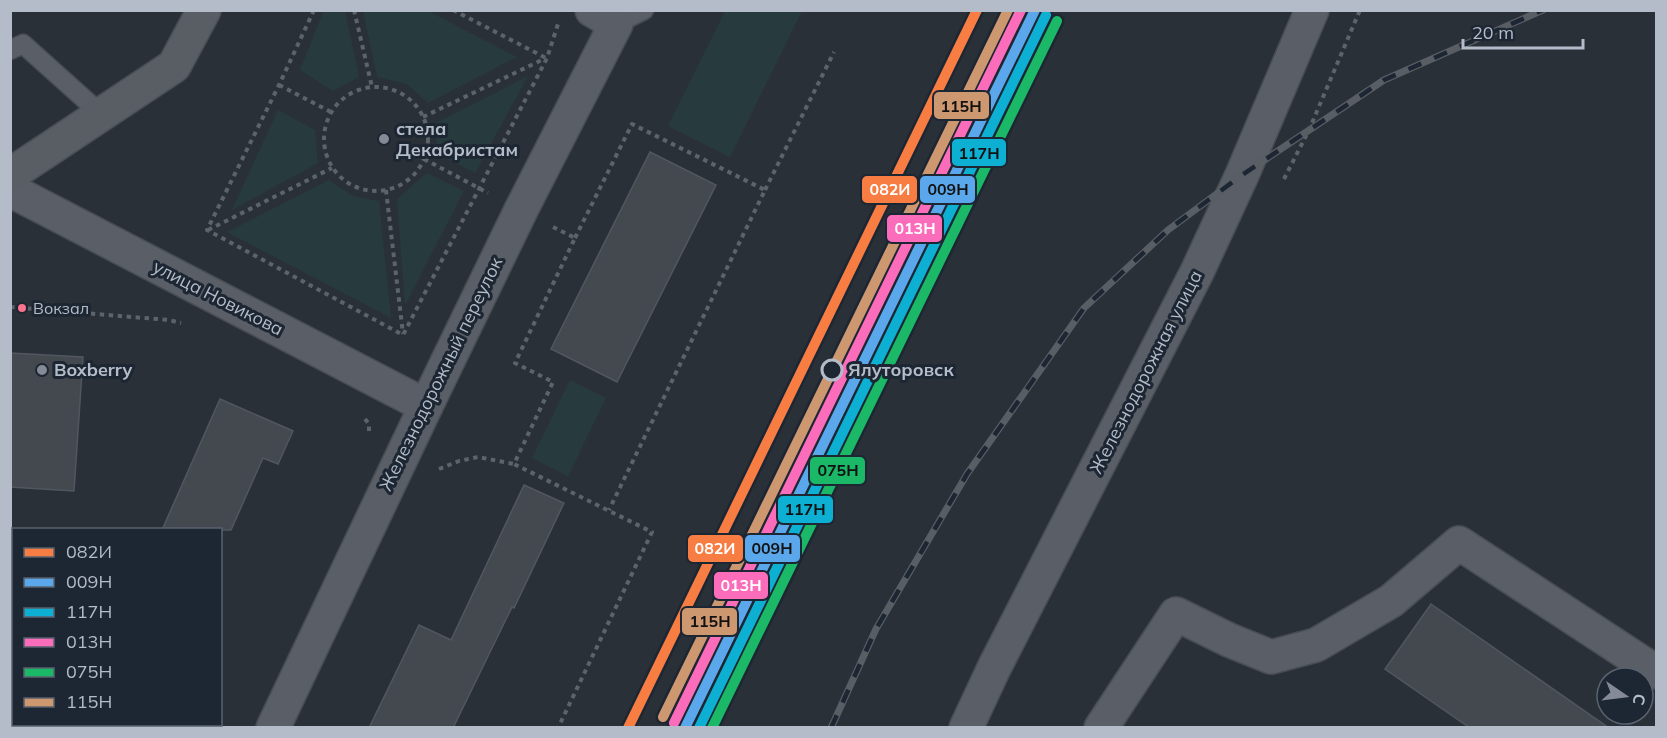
<svg xmlns="http://www.w3.org/2000/svg" width="1667" height="738" viewBox="0 0 1667 738" font-family="Mulish,sans-serif">
  <style>
    .green { fill: #273a3e }
    .building { fill: #444950; stroke: #52575f; stroke-width: 1.5 }
    .lines { fill: none; stroke-linecap: round; stroke-linejoin: round }
    .service-casing { stroke: #484c53; stroke-width: 21 }
    .minor-casing { stroke: #484c53; stroke-width: 36 }
    .tertiary-casing { stroke: #484c53; stroke-width: 36 }
    .secondary-casing { stroke: #484c53; stroke-width: 36 }
    .path { stroke: #5d636a; stroke-width: 4; stroke-dasharray: 4.5 4.5; stroke-linecap: butt }
    .service { stroke: #5a5e66; stroke-width: 18 }
    .minor { stroke: #5a5e66; stroke-width: 33 }
    .tertiary { stroke: #5a5e66; stroke-width: 33 }
    .secondary { stroke: #595d64; stroke-width: 33 }
    .rail-casing { stroke: #595d64; stroke-width: 7 }
    .rail { stroke: #1d2633; stroke-width: 4.5; stroke-dasharray: 14; stroke-linecap: butt }
    .rail-1-casing { stroke: #1d2633; stroke-width: 15 }
    .rail-2-casing { stroke: #1d2633; stroke-width: 15 }
    .rail-3-casing { stroke: #1d2633; stroke-width: 15 }
    .rail-4-casing { stroke: #1d2633; stroke-width: 15 }
    .rail-5-casing { stroke: #1d2633; stroke-width: 15 }
    .rail-6-casing { stroke: #1d2633; stroke-width: 15 }
    .rail-1 { stroke: #f77d43; stroke-width: 10 }
    .rail-2 { stroke: #5aa8eb; stroke-width: 10 }
    .rail-3 { stroke: #0dafd3; stroke-width: 10 }
    .rail-4 { stroke: #fb6dba; stroke-width: 10 }
    .rail-5 { stroke: #1ab867; stroke-width: 10 }
    .rail-6 { stroke: #cd976f; stroke-width: 10 }
    .poi-dot { fill: #848b96; stroke: #1d2633; stroke-width: 2 }
    .bus-dot { fill: #fc738d; stroke: #1d2633; stroke-width: 2 }
    .stop-dot { fill: #1d2633; stroke: #b4bcc9; stroke-width: 3 }
    .labels { text-anchor: middle; stroke-width: 6; stroke-linejoin: round; paint-order: stroke }
    .bus-label { font-size: 16px; fill: #b4bcc9; stroke: #1d2633; text-anchor: start }
    .poi-label { font-size: 18px; font-weight: bold; fill: #b4bcc9; stroke: #1d2633; text-anchor: start }
    .street-label { font-size: 18px; fill: #b4bcc9; stroke: #1d2633 }
    .stop-label { font-size: 18px; font-weight: bold; fill: #b4bcc9; stroke: #1d2633; text-anchor: start }
    .line-badge { stroke: #1d2633; stroke-width: 2 }
    .badge-label { font-size: 16px; text-anchor: middle; font-weight: bold; fill: #fff }
    .pale-badge-label { font-size: 16px; text-anchor: middle; font-weight: bold; fill: #111 }
  </style>
  <rect width="100%" height="100%" fill="#2a3038"/>
  <g class="green">
    <polygon points="324,10 345,11 359,77 333,91 300,70"/>
    <polygon points="363,11 428,11 517,57 428,103 407,84 377,77"/>
    <polygon points="725,11 802,11 730,157 668,126"/>
    <polygon points="528,76 475,173 437,153 436,123"/>
    <polygon points="278,110 315,130 318,163 232,210"/>
    <polygon points="427,173 464,191 405,305 397,199"/>
    <polygon points="329,180 353,196 379,201 391,318 227,232"/>
    <polygon points="570,380 606,398 568,476 532,458"/>
  </g>
  <g class="building">
    <polygon points="650,152 716,185 617,382 551,349"/>
    <polygon points="10,353 83,357 74,491 10,487"/>
    <polygon points="220,399 293,431 278,464 263,458 231,530 162,530"/>
    <polygon points="524,485 564,503 514,608 512,607 453,728 369,728 419,625 451,640"/>
    <polygon points="1431,604 1609,728 1470,728 1385,669"/>
  </g>
  <g class="lines">
    <defs>
      <g id="service">
        <polyline points="616,24 644,10"/>
        <polyline points="10,50 23,44 101,114"/>
      </g>
      <g id="minor">
        <polyline points="273,728 426,406"/>
        <polyline points="966,728 994,668 1197,272 1242,175 1312,10"/>
        <polyline points="1101,728 1176,614 1229,640 1271,657 1316,645 1391,601 1459,543 1656,672"/>
      </g>
      <polyline id="tertiary" points="10,190 426,406 521,210 616,24 592,10"/>
      <polyline id="secondary" points="10,175 174,66 204,10"/>
    </defs>
    <use href="#service" class="service-casing"/>
    <use href="#minor" class="minor-casing"/>
    <use href="#tertiary" class="tertiary-casing"/>
    <use href="#secondary" class="secondary-casing"/>
    <g class="path">
      <polyline points="314,10 279,85 207,230 403,335 547,58 558,24"/>
      <polyline points="354,10 372,87"/>
      <polyline points="453,10 546,58"/>
      <polyline points="279,85 331,112"/>
      <circle cx="376" cy="139" r="52"/>
      <polyline points="423,117 546,58"/>
      <polyline points="424,159 488,193"/>
      <polyline points="1284,179 1309,130 1360,10"/>
      <polyline points="386,190 403,334"/>
      <polyline points="765,190 834,52"/>
      <polyline points="553,227 575,238 515,363 553,382 514,464 652,532 558,728"/>
      <polyline points="208,230 332,168"/>
      <polyline points="575,238 632,124 765,190 609,510"/>
      <polyline points="10,307 169,320 181,323"/>
      <polyline points="365,419 369,424 369,434"/>
      <polyline points="439,469 459,461 478,457 514,464"/>
    </g>
    <use href="#service" class="service"/>
    <use href="#minor" class="minor"/>
    <use href="#tertiary" class="tertiary"/>
    <use href="#secondary" class="secondary"/>
    <defs>
      <polyline id="rail" points="831,728 876,629 967,474 1084,308 1168,230 1242,175 1384,80 1543,10"/>
    </defs>
    <use href="#rail" class="rail-casing"/>
    <use href="#rail" class="rail"/>
    <defs>
      <polyline id="rail-1" points="628,728 977,10"/>
      <polyline id="rail-2" points="685,728 1035,10"/>
      <polyline id="rail-3" points="699,728 1046,15"/>
      <polyline id="rail-4" points="674,723 1021,10"/>
      <polyline id="rail-5" points="712,728 1057,21"/>
      <polyline id="rail-6" points="663,717 1008,10"/>
    </defs>
    <use href="#rail-1" class="rail-1-casing"/>
    <use href="#rail-2" class="rail-2-casing"/>
    <use href="#rail-3" class="rail-3-casing"/>
    <use href="#rail-4" class="rail-4-casing"/>
    <use href="#rail-5" class="rail-5-casing"/>
    <use href="#rail-6" class="rail-6-casing"/>
    <use href="#rail-1" class="rail-1"/>
    <use href="#rail-2" class="rail-2"/>
    <use href="#rail-3" class="rail-3"/>
    <use href="#rail-4" class="rail-4"/>
    <use href="#rail-5" class="rail-5"/>
    <use href="#rail-6" class="rail-6"/>
  </g>
  <g class="poi-dot">
    <circle cx="384" cy="139" r="6"/>
    <circle cx="42" cy="370" r="6"/>
  </g>
  <circle class="bus-dot" cx="22" cy="308" r="5"/>
  <circle class="stop-dot" cx="832" cy="370" r="10"/>
  <g class="labels">
    <g class="bus-label">
      <text x="33" y="314">Вокзал</text>
    </g>
    <g class="poi-label">
      <text x="396" y="135">стела<tspan x="396" dy="21">Декабристам</tspan></text>
      <text x="54" y="376">Boxberry</text>
    </g>
    <g class="street-label">
      <text transform="translate(218 298) rotate(27)" y="6">улица Новикова</text>
      <text transform="translate(1146 372) rotate(-63)" y="6">Железнодорожная улица</text>
      <text transform="translate(441 374) rotate(-64)" y="6">Железнодорожный переулок</text>
    </g>
    <g class="stop-label">
      <text x="848" y="376">Ялуторовск</text>
    </g>
  </g>
  <g class="line-badge">
    <rect x="933" y="91" width="57" height="29" rx="6" fill="#cd976f"/>
    <rect x="951" y="138" width="56" height="29" rx="6" fill="#0dafd3"/>
    <rect x="861" y="175" width="57" height="29" rx="6" fill="#f77d43"/>
    <rect x="919" y="175" width="57" height="29" rx="6" fill="#5aa8eb"/>
    <rect x="886" y="214" width="57" height="29" rx="6" fill="#fb6dba"/>
    <rect x="809" y="456" width="57" height="29" rx="6" fill="#1ab867"/>
    <rect x="777" y="495" width="57" height="29" rx="6" fill="#0dafd3"/>
    <rect x="687" y="534" width="57" height="29" rx="6" fill="#f77d43"/>
    <rect x="744" y="534" width="57" height="29" rx="6" fill="#5aa8eb"/>
    <rect x="713" y="571" width="56" height="29" rx="6" fill="#fb6dba"/>
    <rect x="681" y="607" width="57" height="29" rx="6" fill="#cd976f"/>
  </g>
  <g class="badge-label">
    <text x="890" y="195">082И</text>
    <text x="915" y="234">013Н</text>
    <text x="715" y="554">082И</text>
    <text x="741" y="591">013Н</text>
  </g>
  <g class="pale-badge-label">
    <text x="961" y="112">115Н</text>
    <text x="979" y="159">117Н</text>
    <text x="948" y="195">009Н</text>
    <text x="838" y="476">075Н</text>
    <text x="805" y="515">117Н</text>
    <text x="772" y="554">009Н</text>
    <text x="710" y="627">115Н</text>
  </g>
  <rect width="1667" height="738" fill="none" stroke="#b4bcc9" stroke-width="24"/>
  <rect x="12" y="528" width="210" height="198" fill="#1d2633" stroke="#59626f" stroke-width="1.5"/>
  <rect x="24" y="548" width="30" height="9" fill="#f77d43" stroke="#59626f" stroke-width="1.5"/>
  <text x="66" y="558" font-size="18" fill="#b4bcc9">082И</text>
  <rect x="24" y="578" width="30" height="9" fill="#5aa8eb" stroke="#59626f" stroke-width="1.5"/>
  <text x="66" y="588" font-size="18" fill="#b4bcc9">009Н</text>
  <rect x="24" y="608" width="30" height="9" fill="#0dafd3" stroke="#59626f" stroke-width="1.5"/>
  <text x="66" y="618" font-size="18" fill="#b4bcc9">117Н</text>
  <rect x="24" y="638" width="30" height="9" fill="#fb6dba" stroke="#59626f" stroke-width="1.5"/>
  <text x="66" y="648" font-size="18" fill="#b4bcc9">013Н</text>
  <rect x="24" y="668" width="30" height="9" fill="#1ab867" stroke="#59626f" stroke-width="1.5"/>
  <text x="66" y="678" font-size="18" fill="#b4bcc9">075Н</text>
  <rect x="24" y="698" width="30" height="9" fill="#cd976f" stroke="#59626f" stroke-width="1.5"/>
  <text x="66" y="708" font-size="18" fill="#b4bcc9">115Н</text>
  <g transform="translate(1625 696) rotate(104)"><circle r="28" fill="#1d2633" stroke="#59626f" stroke-width="1.5"/>
  <path d="M0-4.5L10 22L0 15L-10 22Z" fill="#848b96"/>
  <text y="-9" font-size="16" font-weight="bold" text-anchor="middle" fill="#b4bcc9">С</text>
  </g>
  <path d="M1463 39v9h120v-9" fill="none" stroke="#b4bcc9" stroke-width="3"/>
  <text x="1472" y="39" font-size="18" fill="#b4bcc9" stroke="#1d2633" stroke-width="4.5" paint-order="stroke">20 m</text>
</svg>
